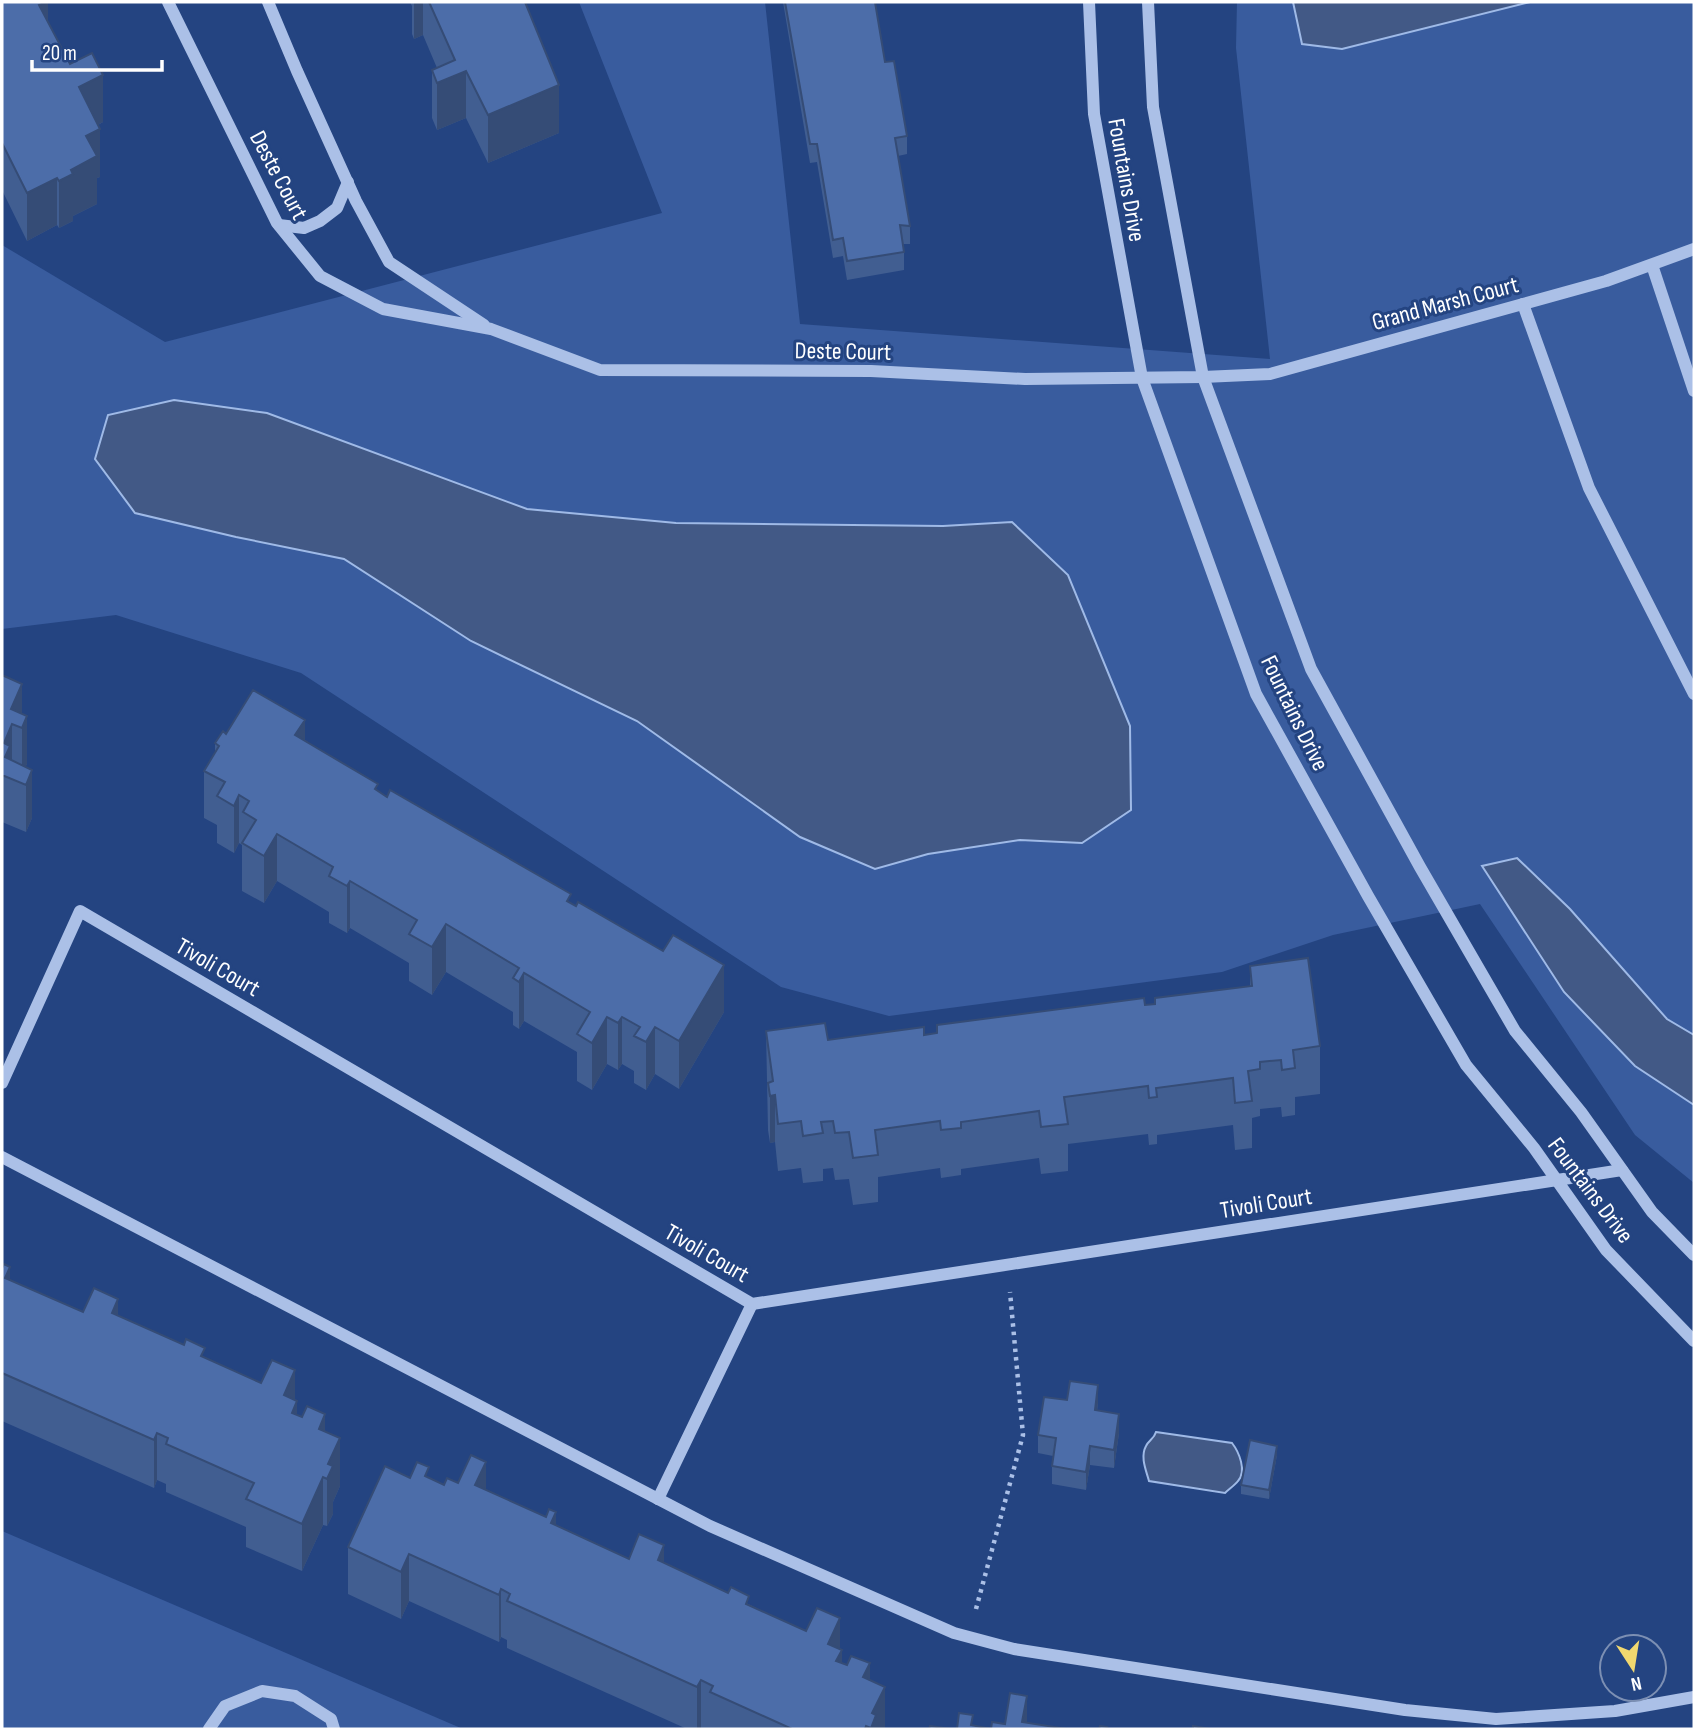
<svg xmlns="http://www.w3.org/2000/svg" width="1696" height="1731" viewBox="0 0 1696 1731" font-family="'Sofia Sans Condensed',sans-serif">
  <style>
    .green { fill: #395c9e }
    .water { fill: #425986; stroke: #9fbae7; stroke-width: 2 }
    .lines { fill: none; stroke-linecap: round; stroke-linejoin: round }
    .path { stroke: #abc0e7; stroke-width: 4.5; stroke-dasharray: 3.5 5; stroke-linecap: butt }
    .minor { stroke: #abc0e7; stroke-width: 12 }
    .wall { fill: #415e91 }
    .shaded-wall { fill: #354c76 }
    .building { fill: #4c6da9; stroke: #354c76; stroke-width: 2 }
    .labels { text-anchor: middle; stroke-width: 6; stroke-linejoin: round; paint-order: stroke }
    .street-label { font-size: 24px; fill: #fff; stroke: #244481 }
  </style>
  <rect width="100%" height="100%" fill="#244481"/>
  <g class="green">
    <polygon points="579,2 765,2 800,324 1270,359 1236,48 1237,2 1694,2 1694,1183 1635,1135 1480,904 1333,935 1222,972 889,1016 781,987 301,673 116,615 2,629 2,245 165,342 662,213"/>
    <polygon points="2,1531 463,1729 2,1729"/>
  </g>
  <g class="water">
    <polygon points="1293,2 1530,2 1342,49 1302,44"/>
    <polygon points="174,400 267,413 527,509 676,523 943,526 1012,522 1068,575 1130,726 1131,810 1082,843 1020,840 928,854 875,869 800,837 637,721 471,641 344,559 236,537 135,513 95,459 108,415"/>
    <polygon points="1517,858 1570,909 1667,1019 1694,1035 1694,1105 1635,1066 1564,992 1482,866"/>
    <path d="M1156 1432 1232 1443C1239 1452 1247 1471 1238 1481 1234 1486 1229 1489 1225 1493L1149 1481C1146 1470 1140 1457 1146 1446 1149 1440 1154 1439 1156 1432Z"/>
  </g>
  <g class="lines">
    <polyline class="path" points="976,1609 1023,1435 1010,1292"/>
    <g class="minor">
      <polyline points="168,2 277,223 320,276 383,309 491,329 600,370 871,371 1025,379 1203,377 1270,374 1606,281 1694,249"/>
      <polyline points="268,2 297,71 356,201 389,262 484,325"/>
      <polyline points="1089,2 1094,114 1142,378 1256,694 1368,896 1466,1065 1534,1148 1606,1250 1694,1341"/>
      <polyline points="1148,2 1153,107 1203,377 1311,669 1420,867 1515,1031 1581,1112 1652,1212 1694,1255"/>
      <polyline points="279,225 304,228 320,221 337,208 348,182"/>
      <polyline points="1652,265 1694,391"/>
      <polyline points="1523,304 1589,488 1694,694"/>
      <polyline points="2,1083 80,911 752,1304 1622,1170"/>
      <polyline points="2,1157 710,1526 954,1633 1014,1649 1405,1710 1496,1719 1615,1711 1694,1697"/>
      <polyline points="658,1499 752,1304"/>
      <polyline points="209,1729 225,1706 262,1691 295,1696 331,1719 334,1729"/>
    </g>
  </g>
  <g class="wall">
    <polygon points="2,2 48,22 70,64 103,122 98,125 100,177 97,178 97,204 73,216 73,221 59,228 57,225 27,241 2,190"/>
    <polygon points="410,2 525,2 559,133 488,163 466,118 437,130 432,118 432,70 437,68 423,35 414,39 412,34 412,6"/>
    <polygon points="783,2 875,2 885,62 907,136 907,154 898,156 910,226 910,244 903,244 904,252 904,270 847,280 843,256 833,258 817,162 810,163"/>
    <polygon points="2,675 22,714 27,764 25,767 32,818 26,832 2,822 2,823"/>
    <polygon points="226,734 305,740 378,792 571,903 724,1012 679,1089 655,1074 646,1090 634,1083 634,1071 622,1064 618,1070 607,1064 592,1090 577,1081 577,1052 524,1021 519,1029 513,1025 513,1012 446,972 432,995 409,981 409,963 350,928 347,933 329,923 329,912 277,881 264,903 242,891 242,845 239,843 234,853 217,843 217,825 204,818 204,771 215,753 215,743"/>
    <polygon points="1250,966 1320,1046 1320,1094 1295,1097 1295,1115 1282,1117 1281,1107 1260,1109 1260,1116 1252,1118 1252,1148 1235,1150 1233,1125 1157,1135 1157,1144 1149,1145 1148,1134 1068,1144 1068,1171 1041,1174 1039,1158 961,1169 961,1175 941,1178 940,1168 878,1177 878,1202 853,1205 849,1179 835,1180 833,1168 823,1169 823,1181 803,1183 801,1168 778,1171 775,1142 770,1143 768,1130 766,1031 828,1040 924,1035 1155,1004 1250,986"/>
    <polygon points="2,1268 10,1280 83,1312 118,1316 295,1400 297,1415 325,1432 340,1486 333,1502 333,1514 327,1526 323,1525 302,1571 246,1547 246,1527 166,1492 166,1484 157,1480 154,1488 2,1421"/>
    <polygon points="1067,1400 1098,1403 1097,1411 1119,1433 1114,1468 1090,1465 1086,1490 1052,1484 1052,1466 1053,1456 1038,1453 1038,1435"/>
    <polygon points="1277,1455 1269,1499 1241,1494 1241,1485"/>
    <polygon points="410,1478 429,1478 444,1485 458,1483 486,1490 556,1525 629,1559 664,1563 840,1649 842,1663 870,1680 885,1729 704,1729 701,1728 700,1729 687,1729 507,1648 507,1640 501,1637 499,1642 409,1601 401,1619 348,1594 348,1547"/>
  </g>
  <g class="shaded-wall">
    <polygon points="48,2 48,49 39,5"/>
    <polygon points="414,2 423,2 423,35 414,39"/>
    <polygon points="466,71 466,118 437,130 437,83"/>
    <polygon points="103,75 103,122 79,135 79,87"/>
    <polygon points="559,85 559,133 488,163 488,115"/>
    <polygon points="100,129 100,177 97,178 97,204 73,216 73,221 59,228 59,181 71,170 86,136"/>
    <polygon points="57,178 57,225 27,241 27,193"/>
    <polygon points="22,684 22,727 27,716 27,764 22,776 22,728 12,724 12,771 4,775 4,743 11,709"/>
    <polygon points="305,720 305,767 295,735"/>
    <polygon points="32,770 32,818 26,832 26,785"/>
    <polygon points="239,795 239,843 234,853 234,806"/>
    <polygon points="277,834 277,881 264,903 264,856"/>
    <polygon points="350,881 350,928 347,933 347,886"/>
    <polygon points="446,924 446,972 432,995 432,947"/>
    <polygon points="724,965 724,1012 679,1089 679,1041"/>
    <polygon points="524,973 524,1021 519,1029 519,982"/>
    <polygon points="607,1017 607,1064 592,1090 592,1043"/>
    <polygon points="622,1017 622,1064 618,1070 618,1023"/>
    <polygon points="655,1027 655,1074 646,1090 646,1042"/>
    <polygon points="775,1095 775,1142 770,1143 770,1096"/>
    <polygon points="10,1267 10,1314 5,1278"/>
    <polygon points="118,1299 118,1346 112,1313"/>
    <polygon points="295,1370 295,1406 297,1401 297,1449 284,1395"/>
    <polygon points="1098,1385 1098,1403 1095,1428 1095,1410"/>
    <polygon points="325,1414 325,1462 319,1429"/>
    <polygon points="1119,1414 1119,1433 1114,1468 1114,1450"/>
    <polygon points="157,1433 157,1480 154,1488 154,1440"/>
    <polygon points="340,1438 340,1486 333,1502 333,1514 327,1526 327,1479 328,1464"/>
    <polygon points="1090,1446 1090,1465 1086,1490 1086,1472"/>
    <polygon points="1277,1446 1277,1455 1269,1499 1269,1490"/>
    <polygon points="486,1462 486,1510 475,1485"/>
    <polygon points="323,1477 323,1525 302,1571 302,1524"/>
    <polygon points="556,1512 556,1560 551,1523"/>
    <polygon points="664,1545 664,1593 658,1560"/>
    <polygon points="409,1554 409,1601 401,1619 401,1572"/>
    <polygon points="501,1589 501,1637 499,1642 499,1595"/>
    <polygon points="840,1618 840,1654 842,1650 842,1697 828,1644"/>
    <polygon points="870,1663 870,1711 863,1677"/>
    <polygon points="701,1680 701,1728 700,1729 697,1729 697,1687"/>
    <polygon points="885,1687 885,1729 871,1729 872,1713"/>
    <polygon points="1027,1696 1027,1729 1022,1722"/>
  </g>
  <g class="building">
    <polygon points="2,2 47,2 39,5 70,64 92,53 103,75 79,87 100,129 86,136 97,156 71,170 73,174 59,181 57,178 27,193 2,143"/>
    <polygon points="429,2 525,2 559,85 488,115 466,71 437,83 432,70 455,60"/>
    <polygon points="785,2 875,2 885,62 894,61 907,136 895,138 910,226 900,225 904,252 847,261 843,238 833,240 817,144 810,144"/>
    <polygon points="2,675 22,684 11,709 27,716 22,728 12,724 4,743 10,746 5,757 32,770 26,785 2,775 2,776"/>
    <polygon points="253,690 305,720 295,735 378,784 375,789 387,797 390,790 571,894 567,901 576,906 578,902 663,951 673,935 724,965 679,1041 655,1027 646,1042 634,1036 640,1027 622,1017 618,1023 607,1017 592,1043 577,1034 590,1012 524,973 519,982 513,978 519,968 446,924 432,947 409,934 417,920 350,881 347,886 329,876 333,867 277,834 264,856 242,843 256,820 243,812 249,801 239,795 234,806 217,796 225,782 204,771 219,746 215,743 223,731 226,734"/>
    <polygon points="1308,958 1320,1046 1293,1050 1295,1068 1282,1070 1281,1060 1260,1062 1260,1069 1248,1071 1252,1101 1235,1103 1233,1078 1156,1088 1157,1097 1149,1098 1148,1086 1064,1097 1068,1124 1041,1127 1039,1111 961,1122 961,1128 941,1130 940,1121 875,1130 878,1155 853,1158 849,1132 835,1133 833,1121 821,1122 823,1133 803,1136 801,1121 778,1124 775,1095 770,1096 768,1083 773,1081 766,1031 825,1023 828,1040 924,1027 924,1035 937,1033 937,1025 1144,998 1145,1005 1155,1004 1155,998 1252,986 1250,966"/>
    <polygon points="4,1264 10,1267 5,1278 83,1312 94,1288 118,1299 112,1313 184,1345 186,1339 205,1348 201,1356 261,1383 272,1360 295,1370 284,1395 297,1401 292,1413 302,1417 307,1406 325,1414 319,1429 340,1438 328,1464 333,1466 327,1479 323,1477 302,1524 246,1499 254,1483 166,1444 168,1438 157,1433 154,1440 2,1373 2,1268"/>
    <polygon points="1070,1381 1098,1385 1095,1410 1119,1414 1114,1450 1090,1446 1086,1472 1052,1466 1056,1438 1038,1435 1044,1397 1067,1400"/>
    <polygon points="1250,1440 1277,1446 1269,1490 1241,1485"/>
    <polygon points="471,1455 486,1462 475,1485 546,1517 549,1509 556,1512 551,1523 629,1559 639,1534 664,1545 658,1560 728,1593 731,1587 749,1596 746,1604 806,1631 817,1608 840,1618 828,1644 842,1650 836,1661 847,1665 851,1656 870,1663 863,1677 885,1687 872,1713 876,1715 871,1728 866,1726 865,1729 792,1729 710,1692 713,1686 701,1680 697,1687 507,1601 510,1594 501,1589 499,1595 409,1554 401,1572 348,1547 385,1466 410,1478 417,1462 429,1467 425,1476 444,1485 447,1478 458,1483"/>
    <polygon points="1010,1693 1027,1696 1022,1722 1067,1729 957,1729 959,1713 973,1715 971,1725 991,1729 992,1722 1005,1724"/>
    <polygon points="930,1726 951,1729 929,1729"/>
    <polygon points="1100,1726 1107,1727 1106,1729 1099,1729"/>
    <polygon points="1193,1726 1210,1729 1193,1729"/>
  </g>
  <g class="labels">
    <g class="street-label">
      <text transform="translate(279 175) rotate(62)" y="8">Deste Court</text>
      <text transform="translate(1127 180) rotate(80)" y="8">Fountains Drive</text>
      <text transform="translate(1445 303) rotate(-15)" y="8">Grand Marsh Court</text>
      <text transform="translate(843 351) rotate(1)" y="8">Deste Court</text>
      <text transform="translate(1295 713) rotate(64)" y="8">Fountains Drive</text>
      <text transform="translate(218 967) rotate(30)" y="8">Tivoli Court</text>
      <text transform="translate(1591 1190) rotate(53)" y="8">Fountains Drive</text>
      <text transform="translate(1266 1203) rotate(-9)" y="8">Tivoli Court</text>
      <text transform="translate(707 1253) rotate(30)" y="8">Tivoli Court</text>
    </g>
  </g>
  <rect width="1696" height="1731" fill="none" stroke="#ffffff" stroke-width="7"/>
  <g transform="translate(1633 1668) rotate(168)"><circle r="33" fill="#244481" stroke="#7c8fb3" stroke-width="2"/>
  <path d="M0-5L12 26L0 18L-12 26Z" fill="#f1d86f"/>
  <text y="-10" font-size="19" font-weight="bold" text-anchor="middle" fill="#ffffff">N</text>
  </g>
  <path d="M32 60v10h130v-10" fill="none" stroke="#ffffff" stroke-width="3.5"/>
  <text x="42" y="60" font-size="21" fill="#ffffff" stroke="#244481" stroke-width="5" paint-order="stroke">20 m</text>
</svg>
